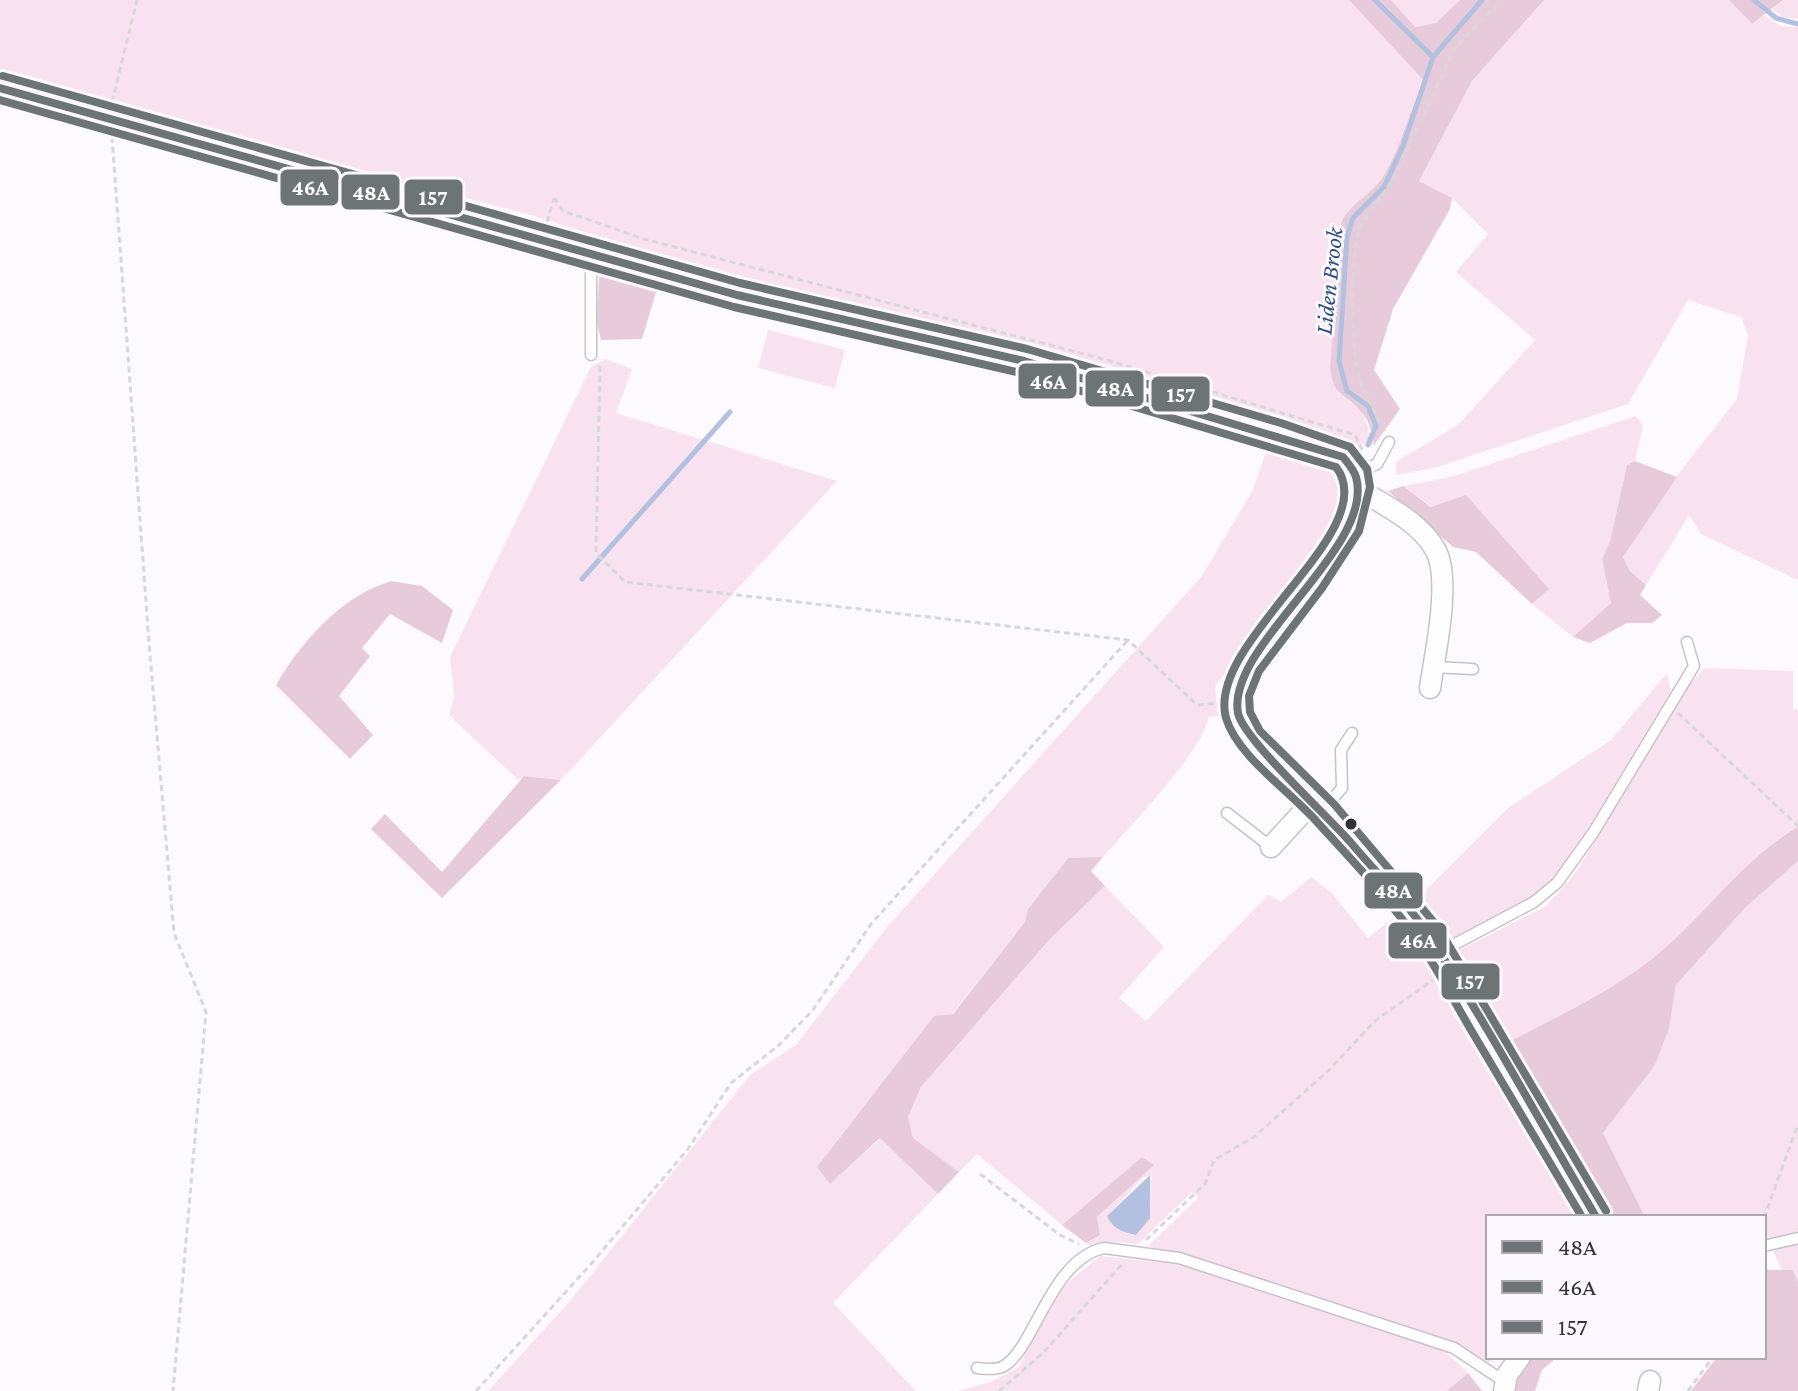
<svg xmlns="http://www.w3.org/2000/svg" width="1798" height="1391" viewBox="0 0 1798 1391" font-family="'Crimson Pro',serif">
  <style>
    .green { fill: #f9e2ef; fill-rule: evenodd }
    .forest { fill: #e7cbdb }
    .water { fill: #b1c1df }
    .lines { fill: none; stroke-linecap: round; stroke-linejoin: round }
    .stream { stroke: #b1c1df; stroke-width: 5 }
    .lane-casing { stroke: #c5c3c8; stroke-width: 13 }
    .street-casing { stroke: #c5c3c8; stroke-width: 23 }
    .path { stroke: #d8d8d9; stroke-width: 3; stroke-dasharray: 6 4; stroke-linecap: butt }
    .lane { stroke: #fffeff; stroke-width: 10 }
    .street { stroke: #fffeff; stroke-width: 20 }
    .bus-1-casing { stroke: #fbf9ff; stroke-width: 14 }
    .bus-2-casing { stroke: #fbf9ff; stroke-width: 14 }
    .bus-3-casing { stroke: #fbf9ff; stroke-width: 14 }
    .bus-1 { stroke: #6c7476; stroke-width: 8 }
    .bus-2 { stroke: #6c7476; stroke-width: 8 }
    .bus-3 { stroke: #6c7476; stroke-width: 8 }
    .bus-dot { fill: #333137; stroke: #fbf9ff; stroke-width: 3 }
    .labels { text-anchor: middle; stroke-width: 6; stroke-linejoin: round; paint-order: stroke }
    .water-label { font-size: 24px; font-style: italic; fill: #2d4c81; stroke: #fbf9ff }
    .line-badge { stroke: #fbf9ff; stroke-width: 3 }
    .badge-label { font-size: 22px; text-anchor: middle; font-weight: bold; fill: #fff }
  </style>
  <rect width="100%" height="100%" fill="#fcfafe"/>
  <g class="green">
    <path d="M0 0H1349L1425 82C1407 112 1401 149 1382 178 1371 195 1347 205 1341 224L1338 394 1362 411 1374 445H1353L892 314 714 275 538 217 0 75Z"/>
    <polygon points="1391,0 1460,0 1436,23 1414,27"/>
    <polygon points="1544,0 1729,0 1752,24 1764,15 1780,26 1798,27 1798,580 1701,534 1689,515 1646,585 1630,571 1623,557 1655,504 1737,399 1748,335 1741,317 1688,300 1628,404 1434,468 1396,475 1396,462 1458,425 1535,340 1456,272 1488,234 1452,198 1419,181 1472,81"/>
    <polygon points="1783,0 1798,0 1798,19 1782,17 1772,9"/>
    <polygon points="768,330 845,350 835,388 758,368"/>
    <polygon points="606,359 632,369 616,413 837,481 561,780 525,776 518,780 449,715 454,698 450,657 591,367"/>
    <polygon points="1636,416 1643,426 1635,461 1627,465 1610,541 1602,559 1611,603 1573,637 1532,604 1549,589 1403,486 1451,477"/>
    <path d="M1263 440 1323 462 1338 472 1343 496 1327 537 1215 686 1218 716 1208 717C1207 746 1125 832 1103 857L1067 859 1028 909 1025 922 952 1014 934 1017 817 1167 830 1184 881 1138 938 1194 833 1303 916 1391H488L571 1300 750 1075 796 1045 887 927 1201 577 1253 490 1266 452Z"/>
    <path d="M1704 668 1793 671V709H1798V827C1740 860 1701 922 1648 962 1603 996 1554 1018 1505 1044L1454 953 1546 906 1575 874 1686 689Z"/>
    <polygon points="1667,673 1671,691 1563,870 1526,902 1454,939 1421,895 1508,808 1611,740"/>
    <polygon points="1798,861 1798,1232 1764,1240 1764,1217 1645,1217 1603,1133 1655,1065 1669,1029 1676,985 1746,907"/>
    <path d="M1311 877 1332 893 1368 938 1402 911 1580 1217H1488V1357H1498L1488 1363 1463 1347 1148 1246 1199 1197 1192 1192 1138 1244 1115 1242 1091 1247 1086 1243 1100 1235 1097 1217 1153 1165 1142 1157 1062 1225 977 1154 959 1172 913 1138 908 1118 921 1087 1049 940 1105 886 1164 947 1119 998 1146 1021 1268 895 1281 902ZM1151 1175 1150 1218 1140 1228 1107 1216 1144 1177Z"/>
    <polygon points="1798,1243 1798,1282 1793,1270 1782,1270 1773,1251"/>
    <polygon points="1100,1256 1185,1265 1445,1351 1468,1373 1447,1391 958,1391 991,1382 1019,1367 1054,1294"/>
  </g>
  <g class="forest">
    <path d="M1349 0H1391L1415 27 1436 23 1460 0H1544L1472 81 1419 181 1452 198 1450 209 1393 309 1374 370 1400 409 1374 445C1372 434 1370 423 1363 414 1347 393 1334 400 1330 368L1341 224C1347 205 1371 195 1382 178 1401 149 1407 113 1425 82Z"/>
    <polygon points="1729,0 1783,0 1752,24"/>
    <polygon points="606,269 659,282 642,339 601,340 597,323 599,276"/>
    <polygon points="1635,461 1677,477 1623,557 1630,571 1646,585 1640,595 1662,615 1652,623 1627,623 1590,643 1573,637 1611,603 1602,559 1610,541 1627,465"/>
    <polygon points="1403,486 1431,507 1466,495 1549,589 1532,604 1476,552 1453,547 1388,491"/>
    <path d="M391 581 422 586 453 610 442 643 390 614 362 648 370 656 339 696 373 735 350 759 276 685C302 641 341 596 391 581Z"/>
    <polygon points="524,776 561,780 442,898 371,829 385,814 442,872"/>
    <path d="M1798 827V861L1746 907 1676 985 1669 1029 1655 1065 1603 1133 1645 1217H1605L1505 1044C1554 1018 1603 996 1648 962 1701 922 1740 860 1798 827Z"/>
    <polygon points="1103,857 1091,871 1105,886 1049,940 921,1087 908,1117 913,1138 959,1172 938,1194 880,1138 830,1184 817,1167 934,1016 953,1014 1025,922 1028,909 1068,858"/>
    <polygon points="1142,1157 1154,1165 1097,1217 1100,1235 1086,1243 1062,1225"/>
    <polygon points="1764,1262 1768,1270 1793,1270 1798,1282 1798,1391 1691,1391 1717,1357 1764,1357"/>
    <polygon points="1531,1357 1557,1357 1542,1370 1535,1391 1514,1391 1521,1369"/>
    <polygon points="1468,1373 1482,1391 1447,1391"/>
  </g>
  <path class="water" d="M1150 1175V1218L1136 1235C1122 1232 1113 1229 1107 1216Z"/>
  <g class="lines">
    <g class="stream">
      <polyline points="1375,0 1433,57"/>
      <polyline points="1754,0 1776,18 1798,24"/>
      <polyline points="1368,445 1376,426 1368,406 1347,391 1339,361 1347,237 1353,218 1384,187 1403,146 1433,57 1482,0"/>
      <polyline points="582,579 730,412"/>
    </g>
    <defs>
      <g id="lane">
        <polyline points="591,253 591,355"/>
        <polyline points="1356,474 1377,464 1389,442"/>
        <polyline points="1433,667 1473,669"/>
        <polyline points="1323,810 1342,788 1341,750 1352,733"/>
        <polyline points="1227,813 1271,847"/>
        <polyline points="1440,952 1534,902 1557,883 1593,833 1694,666 1687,642"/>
        <polyline points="1764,1246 1798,1238"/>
        <path d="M977 1368C985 1369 995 1370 1002 1367 1034 1352 1049 1260 1104 1248L1179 1258 1454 1348 1505 1382"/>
      </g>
      <g id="street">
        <polyline points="0,88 737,295 1024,361 1278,435 1343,457 1356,474 1358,489 1348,527 1313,581 1248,665 1237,694 1238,715 1250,738 1325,812 1428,934 1596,1217"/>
        <path d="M1358 489C1384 505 1419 521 1435 549 1452 578 1435 654 1430 688"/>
        <polyline points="1271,847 1314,800"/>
        <polyline points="1504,1391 1507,1375 1520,1357"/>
        <polyline points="1648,1391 1650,1381"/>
      </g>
    </defs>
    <use href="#lane" class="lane-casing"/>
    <use href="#street" class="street-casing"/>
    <g class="path">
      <polyline points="112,102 137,0"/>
      <polyline points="112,137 149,643 174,933 206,1012 173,1391"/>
      <polyline points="554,198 563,211 644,239 1107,360 1355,435 1362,450"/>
      <polyline points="547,222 554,198"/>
      <polyline points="600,366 596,553 625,582 1128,640 1197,705 1221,703"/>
      <polyline points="1385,431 1362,388 1355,358 1352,299 1355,247 1360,227 1394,178 1455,48 1501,0"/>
      <polyline points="1678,713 1798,826"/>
      <polyline points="980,1174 1060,1235 1079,1244"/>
      <polyline points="1764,1218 1798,1124"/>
      <polyline points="1146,1240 1205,1184 1214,1160 1254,1137 1328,1071 1376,1020 1433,980"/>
      <polyline points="476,1391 591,1264 688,1149 731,1083 779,1045 813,1010 871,924 1128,640"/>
      <polyline points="999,1391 1043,1353 1124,1262"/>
      <polyline points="1688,1391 1713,1357"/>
    </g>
    <use href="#lane" class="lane"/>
    <use href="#street" class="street"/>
    <defs>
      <path id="bus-1" d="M0 88 737 295 1024 361 1343 457C1348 463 1354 470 1356 477 1376 548 1226 645 1238 713 1243 739 1329 817 1352 844 1377 874 1408 903 1429 936 1489 1027 1541 1124 1596 1217"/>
      <path id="bus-2" d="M0 100 734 307 1021 373 1336 467C1385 531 1205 641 1226 718 1237 756 1291 792 1317 822 1352 860 1390 900 1419 942 1438 970 1454 1001 1471 1030 1508 1092 1545 1155 1582 1217"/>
      <polyline id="bus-3" points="3,76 740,283 1027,349 1281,423 1350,447 1367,469 1370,487 1359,531 1322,588 1259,671 1249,696 1250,712 1260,731 1334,804 1438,927 1606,1211"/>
    </defs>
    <use href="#bus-1" class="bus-1-casing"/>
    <use href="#bus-2" class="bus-2-casing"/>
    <use href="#bus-3" class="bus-3-casing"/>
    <use href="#bus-1" class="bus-1"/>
    <use href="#bus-2" class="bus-2"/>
    <use href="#bus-3" class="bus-3"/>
  </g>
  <circle class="bus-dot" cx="1351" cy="824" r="7"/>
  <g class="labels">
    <g class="water-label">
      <text transform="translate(1329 281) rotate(-84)" y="8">Liden Brook</text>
    </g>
  </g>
  <g class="line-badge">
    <rect x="279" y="168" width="61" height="39" rx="8" fill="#6c7476"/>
    <rect x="340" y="173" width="61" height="38" rx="8" fill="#6c7476"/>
    <rect x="403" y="178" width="61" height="38" rx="8" fill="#6c7476"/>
    <rect x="1017" y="362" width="61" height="38" rx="8" fill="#6c7476"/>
    <rect x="1084" y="369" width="61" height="39" rx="8" fill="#6c7476"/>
    <rect x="1150" y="375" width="61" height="38" rx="8" fill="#6c7476"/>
    <rect x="1363" y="871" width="61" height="39" rx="8" fill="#6c7476"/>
    <rect x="1387" y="921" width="61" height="39" rx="8" fill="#6c7476"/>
    <rect x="1440" y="962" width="61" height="39" rx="8" fill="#6c7476"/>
  </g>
  <g class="badge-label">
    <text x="310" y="195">46A</text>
    <text x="371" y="200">48A</text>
    <text x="433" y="205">157</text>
    <text x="1048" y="389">46A</text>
    <text x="1115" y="396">48A</text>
    <text x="1181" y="402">157</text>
    <text x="1393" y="898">48A</text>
    <text x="1418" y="948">46A</text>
    <text x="1470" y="989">157</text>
  </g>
  <rect x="1486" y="1215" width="280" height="144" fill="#fbf9ff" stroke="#aba9af" stroke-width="2"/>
  <rect x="1502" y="1241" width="40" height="12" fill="#6c7476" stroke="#aba9af" stroke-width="2"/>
  <text x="1558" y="1255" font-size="24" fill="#333137">48A</text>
  <rect x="1502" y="1281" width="40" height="12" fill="#6c7476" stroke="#aba9af" stroke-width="2"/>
  <text x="1558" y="1295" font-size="24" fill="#333137">46A</text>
  <rect x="1502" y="1321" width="40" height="12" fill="#6c7476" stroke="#aba9af" stroke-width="2"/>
  <text x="1558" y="1335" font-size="24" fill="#333137">157</text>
</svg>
